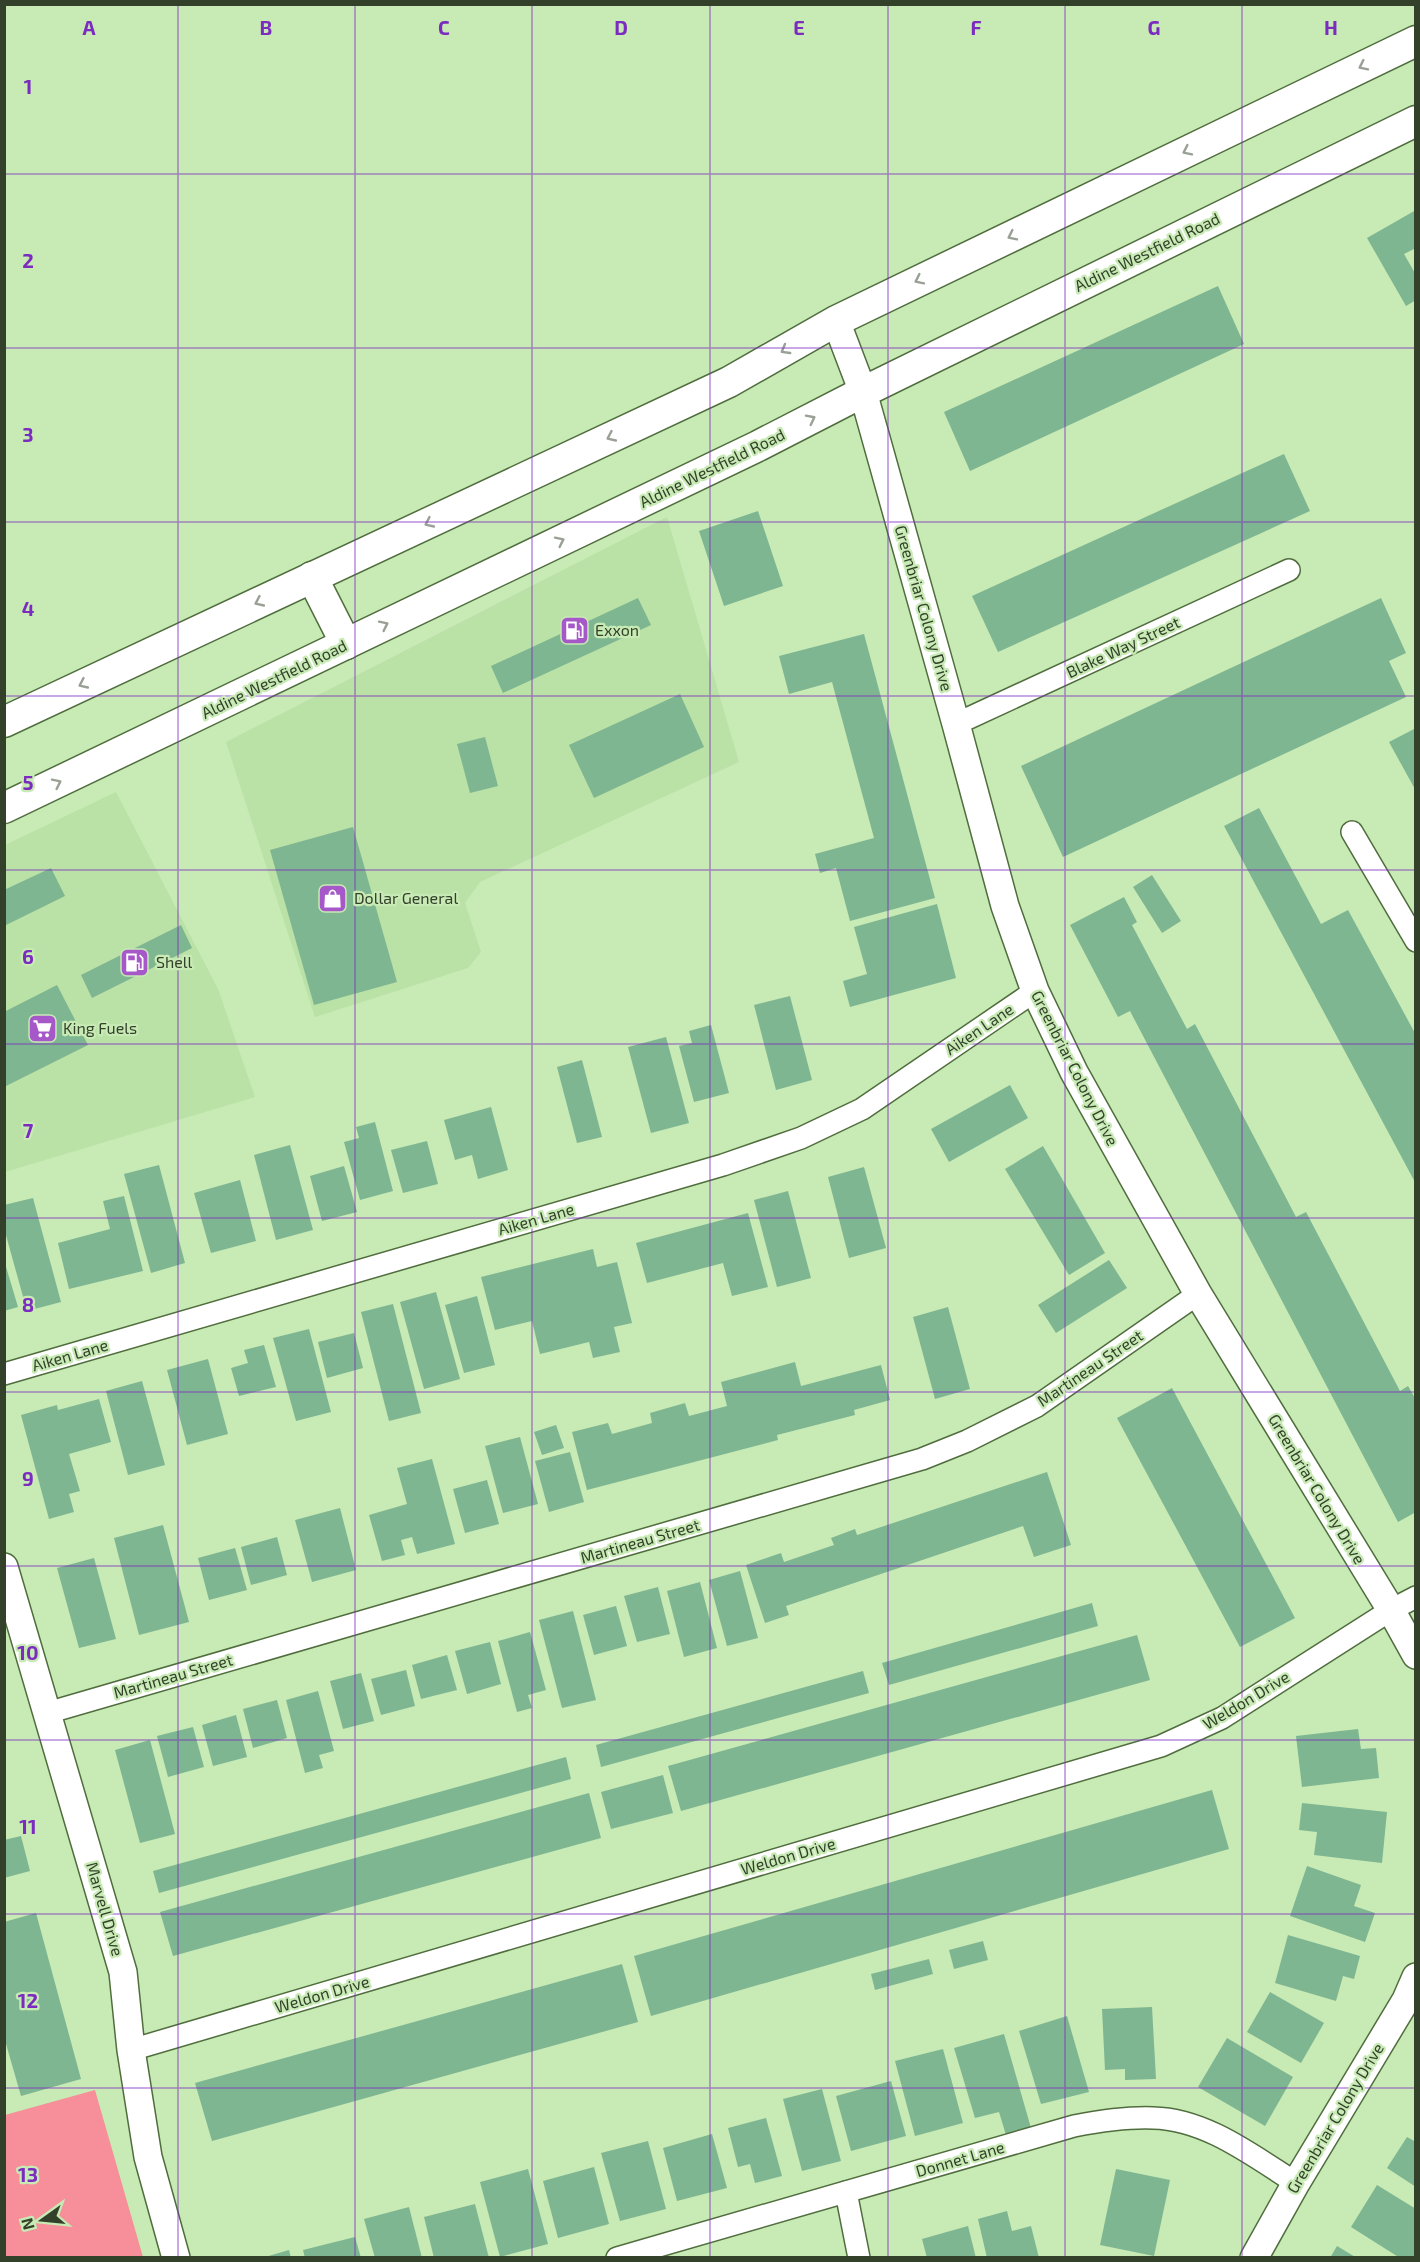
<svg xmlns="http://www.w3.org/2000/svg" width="1420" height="2262" viewBox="0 0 1420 2262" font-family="'Exo 2',sans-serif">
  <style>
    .built { fill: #bae1a6 }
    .green { fill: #f68f99 }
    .building { fill: #7eb691 }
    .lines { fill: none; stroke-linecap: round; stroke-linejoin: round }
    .minor-casing { stroke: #506d3e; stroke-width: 24 }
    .tertiary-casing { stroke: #506d3e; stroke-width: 30 }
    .secondary-casing { stroke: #506d3e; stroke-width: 33 }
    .minor { stroke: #fff; stroke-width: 21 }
    .tertiary { stroke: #fff; stroke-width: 27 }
    .secondary { stroke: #fff; stroke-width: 30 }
    .oneway { stroke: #99a095 }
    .grid { fill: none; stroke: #7b2cbf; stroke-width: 1.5; stroke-opacity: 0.55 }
    .labels { text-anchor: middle; stroke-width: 4.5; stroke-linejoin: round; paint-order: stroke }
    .street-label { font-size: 16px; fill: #33412b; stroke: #c8eab5 }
    .poi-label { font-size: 16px; fill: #33412b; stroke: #c8eab5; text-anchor: start }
    .grid-label { font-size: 20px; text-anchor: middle; font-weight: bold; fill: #7b2cbf; stroke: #c8eab5; stroke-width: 4.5; stroke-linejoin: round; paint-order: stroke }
  </style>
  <rect width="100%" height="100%" fill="#c8eab5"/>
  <g class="built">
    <polygon points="667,517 739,762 480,882 465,903 481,952 468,968 315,1017 226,742"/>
    <polygon points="116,792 218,989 255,1097 5,1172 5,845"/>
  </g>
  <polygon class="green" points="95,2090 143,2257 5,2257 5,2115"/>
  <g class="building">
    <polygon points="1416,210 1416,248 1404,254 1416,275 1416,300 1406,306 1367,238"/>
    <polygon points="1218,286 1244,344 970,471 944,412"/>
    <polygon points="1284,454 1310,511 998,652 972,596"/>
    <polygon points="758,511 783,586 724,606 699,531"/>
    <polygon points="638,598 651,625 503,693 491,666"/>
    <polygon points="1381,598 1406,653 1389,661 1406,697 1063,857 1021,766"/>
    <polygon points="864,634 935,898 850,921 836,868 820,873 815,854 874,838 832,682 789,694 779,656"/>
    <polygon points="680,694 704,747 594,798 569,745"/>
    <polygon points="1416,728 1416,791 1389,742"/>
    <polygon points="485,737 498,786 470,793 457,744"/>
    <polygon points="1259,808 1321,924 1348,910 1416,1035 1416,1184 1224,826"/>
    <polygon points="353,827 397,982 314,1005 270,850"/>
    <polygon points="51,868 65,896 4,926 4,890"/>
    <polygon points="1152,875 1181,921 1162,933 1133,887"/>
    <polygon points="1124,897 1137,922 1132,925 1187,1029 1195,1024 1296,1217 1306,1212 1400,1391 1408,1386 1416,1400 1416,1512 1398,1522 1130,1011 1118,1017 1070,925"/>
    <polygon points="937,904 956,978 850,1007 843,981 867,974 854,927"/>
    <polygon points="181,925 192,948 92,998 81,975"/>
    <polygon points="57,985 88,1045 4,1087 4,1012"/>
    <polygon points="790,996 812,1080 776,1090 754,1005"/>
    <polygon points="711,1025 729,1093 694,1102 679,1046 692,1043 689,1031"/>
    <polygon points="666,1037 689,1123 651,1133 628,1047"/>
    <polygon points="582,1060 602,1137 577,1143 557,1067"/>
    <polygon points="1010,1085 1028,1118 949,1162 931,1129"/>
    <polygon points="491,1107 508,1170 478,1179 472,1155 455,1160 444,1120"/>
    <polygon points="375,1122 393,1191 360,1200 344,1142 359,1138 356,1127"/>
    <polygon points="427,1141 438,1184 403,1193 391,1150"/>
    <polygon points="290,1145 313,1230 276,1240 254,1155"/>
    <polygon points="1043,1146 1105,1253 1069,1275 1005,1169"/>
    <polygon points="159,1165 185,1263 151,1273 124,1174"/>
    <polygon points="344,1166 357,1212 322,1221 310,1176"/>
    <polygon points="864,1167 886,1248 849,1258 828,1177"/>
    <polygon points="240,1180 256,1241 211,1253 194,1193"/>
    <polygon points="788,1191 811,1278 777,1287 754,1200"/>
    <polygon points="124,1196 143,1271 69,1289 58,1243 110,1229 103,1201"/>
    <polygon points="33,1198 61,1302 27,1311 4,1228 4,1205"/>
    <polygon points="748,1213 768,1287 732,1296 723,1263 647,1283 636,1243"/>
    <polygon points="593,1249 597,1267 617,1262 632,1323 614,1327 620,1352 593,1358 589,1342 540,1354 532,1321 495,1330 481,1277"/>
    <polygon points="4,1260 18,1307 4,1311"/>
    <polygon points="1109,1260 1127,1288 1056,1333 1038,1305"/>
    <polygon points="436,1292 460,1379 424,1389 400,1302"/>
    <polygon points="477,1296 495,1365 464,1373 445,1305"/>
    <polygon points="393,1304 421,1413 389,1421 361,1312"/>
    <polygon points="948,1307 970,1389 935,1399 913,1317"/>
    <polygon points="309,1329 331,1412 296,1421 273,1338"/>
    <polygon points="354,1333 363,1368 327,1378 318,1342"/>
    <polygon points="264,1345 276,1387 239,1396 231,1368 248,1363 244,1350"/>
    <polygon points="208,1359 228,1434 187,1445 167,1370"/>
    <polygon points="795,1362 801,1386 881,1365 890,1400 854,1410 855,1415 777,1435 778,1440 587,1490 572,1432 608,1423 612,1434 652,1423 650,1413 685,1403 689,1416 727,1406 721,1382"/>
    <polygon points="142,1381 165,1465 128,1475 106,1391"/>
    <polygon points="1172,1388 1295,1618 1240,1647 1117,1418"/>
    <polygon points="99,1399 111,1442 69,1454 80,1491 69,1494 74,1512 49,1519 21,1415 57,1405 58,1410"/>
    <polygon points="556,1425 564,1448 542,1455 534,1432"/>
    <polygon points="520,1437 538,1504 503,1513 485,1446"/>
    <polygon points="570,1452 584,1502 549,1512 535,1461"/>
    <polygon points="432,1459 455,1544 417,1554 412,1537 401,1540 405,1555 382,1561 369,1515 407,1504 397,1468"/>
    <polygon points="1047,1472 1071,1545 1034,1557 1023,1526 786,1606 789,1615 765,1623 746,1565 781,1553 784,1562 834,1545 831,1538 855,1529 857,1535"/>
    <polygon points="487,1480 499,1524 465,1533 453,1489"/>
    <polygon points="340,1508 356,1570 312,1582 295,1520"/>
    <polygon points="163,1525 189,1622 139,1635 114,1538"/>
    <polygon points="277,1537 287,1575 251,1585 241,1547"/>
    <polygon points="235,1548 247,1590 209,1600 198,1558"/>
    <polygon points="94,1558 116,1639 79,1648 57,1568"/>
    <polygon points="740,1571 758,1638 727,1646 709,1580"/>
    <polygon points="700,1582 717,1648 684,1657 667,1591"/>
    <polygon points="658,1587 670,1634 637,1642 624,1596"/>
    <polygon points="1092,1603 1098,1626 889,1685 882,1663"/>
    <polygon points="616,1606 627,1646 594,1655 583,1615"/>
    <polygon points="573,1611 596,1700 562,1708 539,1620"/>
    <polygon points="530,1632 546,1690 528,1695 532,1708 517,1712 498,1641"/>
    <polygon points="1137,1635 1150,1680 681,1811 668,1766"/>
    <polygon points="490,1642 501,1684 467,1694 455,1651"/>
    <polygon points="447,1655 457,1690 421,1699 412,1665"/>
    <polygon points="406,1670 415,1706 381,1715 371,1679"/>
    <polygon points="863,1671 869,1693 601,1767 596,1745"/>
    <polygon points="361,1673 374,1721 343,1729 330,1681"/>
    <polygon points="318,1691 334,1751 319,1755 323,1768 305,1773 286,1700"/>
    <polygon points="277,1700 287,1738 253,1748 243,1709"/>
    <polygon points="236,1715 247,1757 213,1766 202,1725"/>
    <polygon points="193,1727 204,1767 168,1777 157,1736"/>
    <polygon points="1358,1729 1361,1749 1376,1748 1379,1778 1302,1787 1296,1736"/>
    <polygon points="150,1740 175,1834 140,1843 115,1750"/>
    <polygon points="566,1757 571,1779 159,1893 153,1871"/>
    <polygon points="663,1775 673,1813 611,1829 601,1792"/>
    <polygon points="1212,1790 1229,1849 651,2016 634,1956"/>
    <polygon points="589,1793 601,1838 173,1956 160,1912"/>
    <polygon points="1302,1803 1387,1812 1382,1863 1314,1855 1317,1832 1299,1830"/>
    <polygon points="21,1836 30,1871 4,1878 4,1840"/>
    <polygon points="1307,1866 1361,1885 1354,1906 1375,1913 1365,1942 1290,1916"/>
    <polygon points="36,1913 81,2079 21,2096 4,2037 4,1922"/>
    <polygon points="1288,1935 1360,1956 1354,1979 1343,1976 1336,2001 1275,1983"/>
    <polygon points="983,1941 988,1960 954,1969 949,1950"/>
    <polygon points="929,1959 933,1974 875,1990 871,1974"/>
    <polygon points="622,1964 638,2022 212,2141 195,2083"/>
    <polygon points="1270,1992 1324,2023 1301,2063 1247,2032"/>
    <polygon points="1152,2007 1156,2079 1125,2080 1125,2069 1105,2070 1102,2009"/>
    <polygon points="1067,2016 1089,2092 1041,2104 1019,2031"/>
    <polygon points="1004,2034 1031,2128 1006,2135 999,2112 975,2118 954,2048"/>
    <polygon points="1227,2038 1293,2077 1265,2126 1198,2087"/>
    <polygon points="943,2049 963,2123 915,2136 895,2061"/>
    <polygon points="891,2081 906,2136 851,2151 836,2096"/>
    <polygon points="822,2089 841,2161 802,2171 783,2099"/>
    <polygon points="766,2118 782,2176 755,2183 750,2164 738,2167 728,2128"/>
    <polygon points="712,2134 727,2188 677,2201 663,2148"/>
    <polygon points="1407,2137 1416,2142 1416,2187 1387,2168"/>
    <polygon points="648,2141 666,2209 620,2221 601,2153"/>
    <polygon points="594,2167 609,2224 558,2238 543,2181"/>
    <polygon points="528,2169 548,2244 500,2257 480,2182"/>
    <polygon points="1116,2169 1170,2180 1154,2256 1100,2245"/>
    <polygon points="1377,2185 1416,2209 1416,2258 1400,2258 1351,2227"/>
    <polygon points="475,2204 489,2258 434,2258 424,2217"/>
    <polygon points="409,2207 422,2258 375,2258 364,2219"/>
    <polygon points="1007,2211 1012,2231 1031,2226 1039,2258 987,2258 978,2219"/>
    <polygon points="968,2226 976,2258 927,2258 922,2239"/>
    <polygon points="355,2237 361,2258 305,2258 303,2250"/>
    <polygon points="1337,2246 1357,2258 1330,2258"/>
    <polygon points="289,2250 291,2258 265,2258 265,2257"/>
  </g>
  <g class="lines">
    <defs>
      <g id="minor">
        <polyline points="956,724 1289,570"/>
        <polyline points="1352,832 1416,941"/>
        <polyline points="4,1374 723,1165 801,1138 862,1109 1035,991"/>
        <polyline points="47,1713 922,1459 967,1441 1037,1406 1198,1294"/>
        <polyline points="131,2050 1161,1746 1222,1718 1391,1610 1416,1597"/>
        <polyline points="846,2192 859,2258"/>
        <path d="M617 2258 1074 2126C1100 2121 1127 2117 1153 2118 1206 2119 1253 2156 1296 2183"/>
      </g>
      <g id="tertiary">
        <polyline points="836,321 863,392 956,724 1005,906 1035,991 1074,1072 1198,1294 1391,1610 1416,1655"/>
        <polyline points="4,1567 123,1972 131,2050 148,2157 176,2258"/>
        <polyline points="1254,2258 1296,2183 1406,2000 1416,1977"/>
      </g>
      <g id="secondary">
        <polyline points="312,577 346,644"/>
        <polyline points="4,722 729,382 836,321 1416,41"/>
        <polyline points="4,808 758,446 863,392 1416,121"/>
      </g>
    </defs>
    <use href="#minor" class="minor-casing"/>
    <use href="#tertiary" class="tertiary-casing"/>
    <use href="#secondary" class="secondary-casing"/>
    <use href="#minor" class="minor"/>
    <use href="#tertiary" class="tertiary"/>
    <use href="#secondary" class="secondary"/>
  </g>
  <defs><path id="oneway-chevron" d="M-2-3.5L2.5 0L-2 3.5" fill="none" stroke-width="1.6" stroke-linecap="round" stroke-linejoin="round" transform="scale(1.5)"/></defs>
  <g class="oneway">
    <use href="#oneway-chevron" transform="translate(1363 66) rotate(154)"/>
    <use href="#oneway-chevron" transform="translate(1187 151) rotate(154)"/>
    <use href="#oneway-chevron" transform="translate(1012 236) rotate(154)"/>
    <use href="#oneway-chevron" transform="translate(919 280) rotate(154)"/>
    <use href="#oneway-chevron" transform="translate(785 350) rotate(150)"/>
    <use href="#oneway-chevron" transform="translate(811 419) rotate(-27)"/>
    <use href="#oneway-chevron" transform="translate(611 437) rotate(155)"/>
    <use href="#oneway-chevron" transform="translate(429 523) rotate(155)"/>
    <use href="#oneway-chevron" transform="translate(560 541) rotate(-26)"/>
    <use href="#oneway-chevron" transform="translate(259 602) rotate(155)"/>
    <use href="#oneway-chevron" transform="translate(384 625) rotate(-26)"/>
    <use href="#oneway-chevron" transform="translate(83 684) rotate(155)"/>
    <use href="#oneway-chevron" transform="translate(57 783) rotate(-26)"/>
  </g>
  <path class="grid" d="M178 4V2258M355 4V2258M532 4V2258M710 4V2258M888 4V2258M1065 4V2258M1242 4V2258M4 174H1416M4 348H1416M4 522H1416M4 696H1416M4 870H1416M4 1044H1416M4 1218H1416M4 1392H1416M4 1566H1416M4 1740H1416M4 1914H1416M4 2088H1416"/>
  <defs>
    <symbol id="fuel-square" viewBox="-11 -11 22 22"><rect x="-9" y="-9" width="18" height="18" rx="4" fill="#a657c8" stroke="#c8eab5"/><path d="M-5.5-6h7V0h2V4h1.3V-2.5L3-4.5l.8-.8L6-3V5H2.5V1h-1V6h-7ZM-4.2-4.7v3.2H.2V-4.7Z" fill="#fff"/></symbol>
    <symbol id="shop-square" viewBox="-11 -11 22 22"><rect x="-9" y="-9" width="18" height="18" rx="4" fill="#a657c8" stroke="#c8eab5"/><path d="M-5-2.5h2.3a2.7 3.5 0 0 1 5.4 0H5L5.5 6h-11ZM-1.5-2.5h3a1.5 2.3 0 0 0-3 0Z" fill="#fff"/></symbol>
    <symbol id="supermarket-square" viewBox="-11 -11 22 22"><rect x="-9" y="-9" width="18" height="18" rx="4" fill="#a657c8" stroke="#c8eab5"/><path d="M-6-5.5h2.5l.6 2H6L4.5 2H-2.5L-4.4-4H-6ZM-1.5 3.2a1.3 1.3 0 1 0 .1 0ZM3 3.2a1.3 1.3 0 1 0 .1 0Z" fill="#fff"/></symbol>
  </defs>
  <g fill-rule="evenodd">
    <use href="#fuel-square" x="558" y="614" width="33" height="33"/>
    <use href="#shop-square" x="316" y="882" width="33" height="33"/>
    <use href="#fuel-square" x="118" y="946" width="33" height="33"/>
    <use href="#supermarket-square" x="26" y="1012" width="33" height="33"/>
  </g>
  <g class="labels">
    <g class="street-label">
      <text transform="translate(1147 252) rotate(-26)" y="6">Aldine Westfield Road</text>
      <text transform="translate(712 468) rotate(-26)" y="6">Aldine Westfield Road</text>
      <text transform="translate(924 608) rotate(74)" y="6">Greenbriar Colony Drive</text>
      <text transform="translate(1123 647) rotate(-25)" y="6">Blake Way Street</text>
      <text transform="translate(274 679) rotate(-26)" y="6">Aldine Westfield Road</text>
      <text transform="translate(979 1029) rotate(-34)" y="6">Aiken Lane</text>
      <text transform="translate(1075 1068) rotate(63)" y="6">Greenbriar Colony Drive</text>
      <text transform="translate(536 1219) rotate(-16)" y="6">Aiken Lane</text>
      <text transform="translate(70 1355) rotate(-16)" y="6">Aiken Lane</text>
      <text transform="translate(1090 1368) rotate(-34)" y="6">Martineau Street</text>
      <text transform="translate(1317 1489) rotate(59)" y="6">Greenbriar Colony Drive</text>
      <text transform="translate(640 1541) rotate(-16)" y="6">Martineau Street</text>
      <text transform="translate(173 1676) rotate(-16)" y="6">Martineau Street</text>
      <text transform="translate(1246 1700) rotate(-31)" y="6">Weldon Drive</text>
      <text transform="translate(788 1856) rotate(-16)" y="6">Weldon Drive</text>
      <text transform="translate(105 1909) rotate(74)" y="6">Marvell Drive</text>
      <text transform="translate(322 1994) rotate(-16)" y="6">Weldon Drive</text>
      <text transform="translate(1335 2118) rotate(-59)" y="6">Greenbriar Colony Drive</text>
      <text transform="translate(960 2159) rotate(-16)" y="6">Donnet Lane</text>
    </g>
    <g class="poi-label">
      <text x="595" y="636">Exxon</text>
      <text x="354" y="904">Dollar General</text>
      <text x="156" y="968">Shell</text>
      <text x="63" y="1034">King Fuels</text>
    </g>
  </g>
  <g class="grid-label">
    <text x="89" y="35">A</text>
    <text x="266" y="35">B</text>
    <text x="444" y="35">C</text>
    <text x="621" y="35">D</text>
    <text x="799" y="35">E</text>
    <text x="976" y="35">F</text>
    <text x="1154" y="35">G</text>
    <text x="1331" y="35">H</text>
    <text x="28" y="94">1</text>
    <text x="28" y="268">2</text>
    <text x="28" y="442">3</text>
    <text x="28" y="616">4</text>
    <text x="28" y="790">5</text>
    <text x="28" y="964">6</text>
    <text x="28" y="1138">7</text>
    <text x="28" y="1312">8</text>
    <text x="28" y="1486">9</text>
    <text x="28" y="1660">10</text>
    <text x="28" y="1834">11</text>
    <text x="28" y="2008">12</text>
    <text x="28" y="2182">13</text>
  </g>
  <rect width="1420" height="2262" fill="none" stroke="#33412b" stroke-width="12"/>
  <g transform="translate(42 2220) rotate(255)" stroke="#c8eab5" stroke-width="4.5" paint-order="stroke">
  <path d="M0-4.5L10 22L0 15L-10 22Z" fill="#33412b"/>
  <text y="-9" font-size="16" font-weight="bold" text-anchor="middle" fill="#33412b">N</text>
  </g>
</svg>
